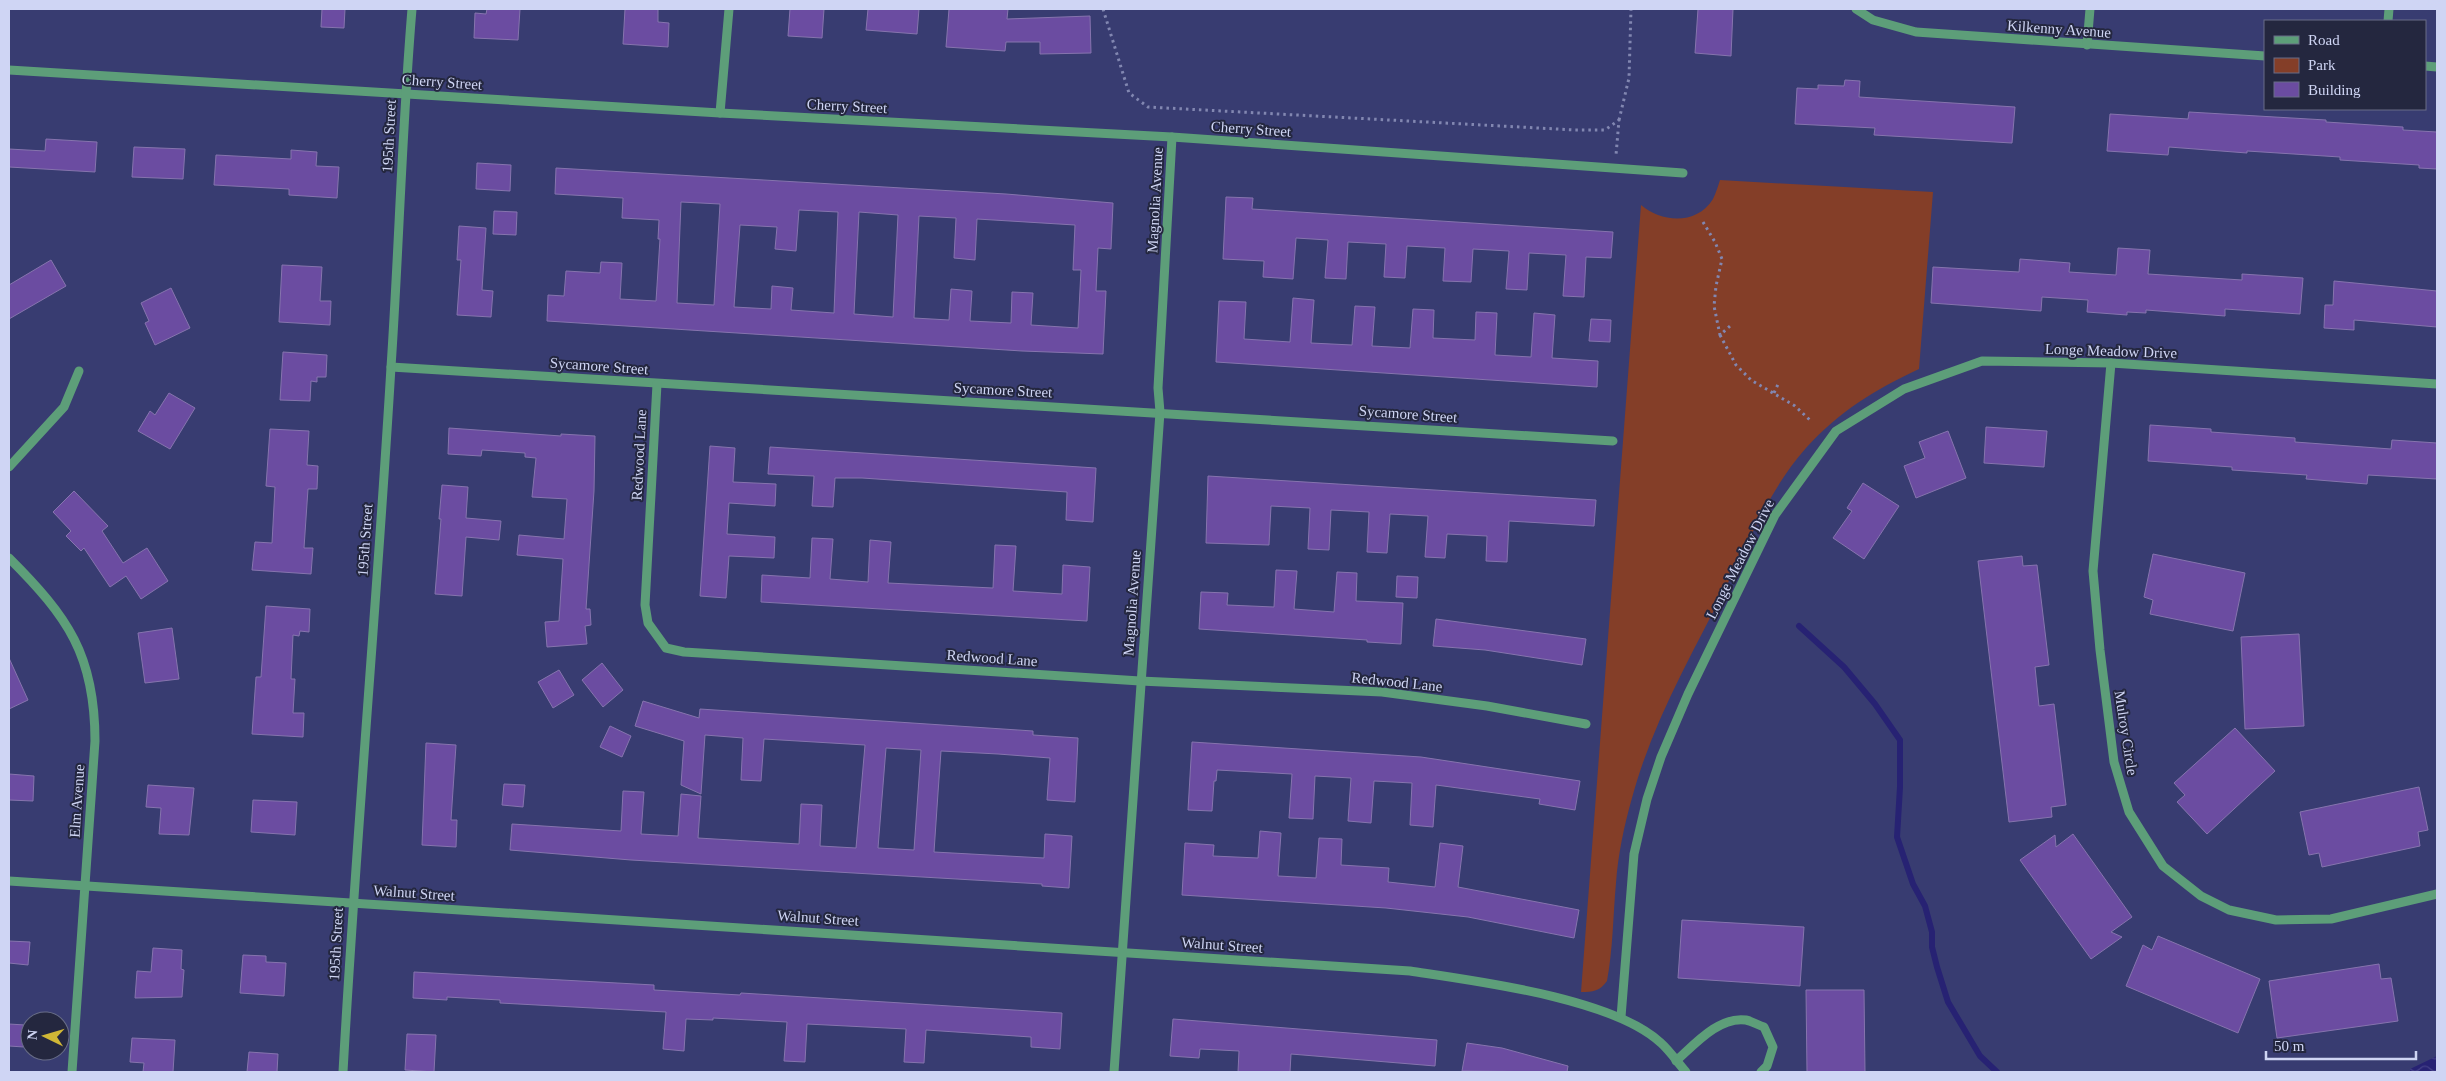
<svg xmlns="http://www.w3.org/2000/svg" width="2446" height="1081" viewBox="0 0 2446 1081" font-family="Georgia,serif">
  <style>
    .green { fill: #843e28 }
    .water { fill: url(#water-waves) }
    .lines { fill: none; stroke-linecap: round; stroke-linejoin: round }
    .stream { stroke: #272273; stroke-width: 6 }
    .building { fill: #6b4ca1; stroke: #8674ae; fill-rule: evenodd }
    .path { stroke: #8287b1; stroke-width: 3; stroke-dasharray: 2.5 4; stroke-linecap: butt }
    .minor { stroke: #5d9e79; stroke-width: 9 }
    .labels { text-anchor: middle; stroke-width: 4; stroke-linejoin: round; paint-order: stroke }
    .street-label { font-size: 15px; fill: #cfd5f4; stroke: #24273f }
  </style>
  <defs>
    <pattern id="water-waves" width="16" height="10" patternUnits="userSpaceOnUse" patternTransform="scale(1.25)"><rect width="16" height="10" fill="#272273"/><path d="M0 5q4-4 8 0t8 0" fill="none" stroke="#454188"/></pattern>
  </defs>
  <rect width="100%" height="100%" fill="#383c71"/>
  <path class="green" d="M1720 180 1933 192 1919 369C1874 390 1840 411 1806 448 1771 487 1750 539 1727 585 1692 654 1652 723 1632 798 1624 826 1618 855 1616 883 1613 916 1613 949 1607 981 1600 991 1593 992 1581 992L1641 205C1662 223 1697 225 1713 199 1716 193 1718 186 1720 180Z"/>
  <polygon class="water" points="2437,1056 2437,1072 2410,1072 2410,1069"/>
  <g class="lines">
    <polyline class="stream" points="1799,626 1844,667 1875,704 1900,740 1900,787 1897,837 1913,884 1925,906 1932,932 1932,947 1937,967 1948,1002 1980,1056 1997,1072"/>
  </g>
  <g class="building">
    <polygon points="322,9 345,9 344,28 321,27"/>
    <polygon points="487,9 520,9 518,40 474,38 475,13 486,14"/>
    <polygon points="625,9 658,9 658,22 669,23 668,47 623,44"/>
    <polygon points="790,9 824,9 822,38 788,36"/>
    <polygon points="868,9 919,9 917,34 866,30"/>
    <polygon points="949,9 1008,9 1007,19 1090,16 1091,53 1040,54 1040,42 1006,42 1005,51 946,47"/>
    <polygon points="1698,9 1733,9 1731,56 1695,53"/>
    <polygon points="1845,80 1860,81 1859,97 2015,107 2012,143 1874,135 1875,128 1795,124 1797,88 1818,89 1818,85 1844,86"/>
    <polygon points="2189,112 2326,120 2326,122 2403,127 2403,130 2437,132 2437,169 2419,168 2419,165 2340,160 2340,157 2247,151 2247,153 2169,147 2168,155 2107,151 2110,114 2188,119"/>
    <polygon points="46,139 97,142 95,172 9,167 9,149 45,151"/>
    <polygon points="134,147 185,149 183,179 132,177"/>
    <polygon points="291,150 317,152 316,166 339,167 337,198 289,195 289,189 214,185 216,155 291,159"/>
    <polygon points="477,163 511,165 510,191 476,189"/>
    <path d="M556 168 1006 194 1113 203 1111 249 1098 248 1096 291H1106L1103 354 1022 351 547 321 548 295 564 296 566 271 600 273 601 262 622 263 620 299 656 301 660 239H658L659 220 622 218 623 198 555 194ZM681 202 720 204 714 305 677 303ZM799 210 838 212 834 313 791 310 793 288 772 286 771 309 734 307 740 225 777 227 775 249 796 251ZM859 212 898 215 893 317 854 314ZM919 216 956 218 954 258 975 260 977 219 1075 225 1073 270H1081L1078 328 1031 325 1033 293 1012 292 1011 323 970 321 972 291 951 289 949 320 914 318Z"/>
    <polygon points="1226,197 1253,198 1252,209 1613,232 1611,258 1586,257 1584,297 1563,296 1566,255 1529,253 1527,290 1506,289 1509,251 1473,249 1471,282 1443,281 1445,248 1407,246 1405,278 1384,277 1386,244 1348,242 1346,279 1325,278 1328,240 1296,238 1293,279 1263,277 1264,261 1223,259"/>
    <polygon points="494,211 517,212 516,235 493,234"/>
    <polygon points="459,226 486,228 482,290 493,291 491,317 457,315 461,260 457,260"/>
    <polygon points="2118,248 2150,250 2148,274 2242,280 2242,274 2303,278 2300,314 2225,309 2225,316 2146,310 2146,313 2127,312 2127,315 2087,312 2088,300 2042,297 2041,311 1931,303 1933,267 2019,272 2020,259 2070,263 2069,272 2116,275"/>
    <polygon points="51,260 66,286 9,319 9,285"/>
    <polygon points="282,265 322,267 320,301 331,301 330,325 279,322"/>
    <polygon points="2334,281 2437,291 2437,327 2354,320 2354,330 2324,328 2325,305 2333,305"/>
    <polygon points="171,288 190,328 155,345 145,323 149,321 141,303"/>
    <polygon points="1293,298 1314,300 1311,343 1352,345 1355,306 1375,307 1372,346 1410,348 1413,309 1434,310 1433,338 1475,340 1476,312 1497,313 1495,355 1531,357 1534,313 1555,315 1552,358 1598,361 1597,387 1216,362 1219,301 1246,302 1244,339 1290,342"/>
    <polygon points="1591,319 1611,320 1610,342 1589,341"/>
    <polygon points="283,352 327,355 326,377 317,377 317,382 311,381 310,401 280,400"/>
    <polygon points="169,393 195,408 170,449 138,431 150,411 155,415"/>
    <polygon points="2150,425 2211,429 2211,432 2295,438 2295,442 2391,449 2392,440 2437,443 2437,479 2368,475 2367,484 2306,479 2307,475 2232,470 2232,467 2148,461"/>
    <polygon points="1986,427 2047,431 2044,467 1984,463"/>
    <polygon points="449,428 561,436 561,434 595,436 594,491 586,609 590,609 591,625 585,626 587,644 547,647 545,622 559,621 563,559 517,555 519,535 564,539 567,499 532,497 536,458 525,457 525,453 482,450 481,456 448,454"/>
    <polygon points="270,429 309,431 307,465 318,466 317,489 308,489 304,548 313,548 311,574 252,570 255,542 272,543 275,487 266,486"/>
    <polygon points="1948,431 1966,478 1916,498 1904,466 1925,458 1919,442"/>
    <polygon points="710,446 735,448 733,482 776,484 775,506 729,503 727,534 775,537 774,558 729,556 726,598 700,596"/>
    <polygon points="770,447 1096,468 1093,522 1066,520 1067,492 862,478 835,478 833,507 812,506 814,476 768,474"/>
    <polygon points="1208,476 1596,500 1594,526 1509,521 1507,562 1486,561 1487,536 1447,534 1445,558 1425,557 1428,516 1390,514 1387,553 1367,552 1369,512 1331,510 1329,550 1308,549 1310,508 1271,506 1269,545 1206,543"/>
    <polygon points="1863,483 1899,506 1864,559 1833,538 1852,511 1847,508"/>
    <polygon points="442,485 468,487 466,518 501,521 499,540 466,537 462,596 435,594 441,519 439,519"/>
    <polygon points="74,491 108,526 102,531 123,563 147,548 168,581 141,599 126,576 110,587 84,548 81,551 66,536 71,531 53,512"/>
    <polygon points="812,538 833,539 830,579 868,582 870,540 891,542 888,583 993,588 995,545 1016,546 1013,591 1062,594 1063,565 1090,567 1087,621 761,602 762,575 810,578"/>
    <polygon points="2153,554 2245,573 2233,631 2150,614 2153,600 2144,597"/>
    <polygon points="2022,556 2023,566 2037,565 2049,665 2035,667 2039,706 2054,704 2066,805 2051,807 2052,817 2009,822 1978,561"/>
    <polygon points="1276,570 1297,571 1294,609 1334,612 1337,572 1357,573 1356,601 1403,603 1401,644 1367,642 1367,640 1199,629 1201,592 1228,593 1227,605 1274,607"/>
    <polygon points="1397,576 1418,577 1417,598 1396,597"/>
    <polygon points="266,606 310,609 309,632 300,631 299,636 293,635 291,679 295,679 293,713 304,713 303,737 252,734 256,677 261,677"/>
    <polygon points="1436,619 1586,639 1582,665 1485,650 1433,646"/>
    <polygon points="172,628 179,679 145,683 138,633"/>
    <polygon points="2299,634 2304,726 2245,729 2241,637"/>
    <polygon points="9,658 28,700 9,709"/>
    <polygon points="602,663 623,690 603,707 582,680"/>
    <polygon points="559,670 574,695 553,708 538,682"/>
    <path d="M643 701 699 718 700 709 1033 731V735L1078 738 1075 802 1047 800 1050 758 998 754 941 751 938 793 934 852 1044 858 1045 834 1072 836 1069 888 1042 886V884L631 860 510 850 512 824 621 831 623 791 644 792 641 834 678 836 681 794 701 796 698 838 799 844 801 804 822 805 820 846 856 848 865 745 764 739 761 781 741 780 743 738 705 735 701 794 681 785 684 741 635 726ZM886 748 921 750 914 850 878 848Z"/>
    <polygon points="610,726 631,736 622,757 600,747"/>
    <polygon points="2235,728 2275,771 2207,834 2177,802 2185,795 2174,783"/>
    <polygon points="1192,742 1421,757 1580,781 1575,810 1539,804 1540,799 1436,785 1433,827 1410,825 1412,783 1374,781 1371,823 1348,821 1351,778 1315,776 1313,819 1289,818 1292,774 1217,770 1216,781 1214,781 1212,811 1188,810"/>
    <polygon points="426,743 456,745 451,820 457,820 456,847 422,845"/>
    <polygon points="9,774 34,776 33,801 9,800"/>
    <polygon points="504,784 525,785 523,807 502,805"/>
    <polygon points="148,785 194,788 189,835 159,834 161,808 146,807"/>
    <polygon points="2419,787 2428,830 2418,832 2420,846 2322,867 2319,853 2309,855 2300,812"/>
    <polygon points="253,800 297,802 295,835 251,832"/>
    <polygon points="1260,831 1281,833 1278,876 1316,878 1319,838 1342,839 1341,865 1389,868 1388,882 1435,887 1440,843 1463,846 1458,887 1579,910 1574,938 1468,917 1386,908 1182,895 1185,843 1214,845 1213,856 1258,858"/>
    <polygon points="2073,834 2132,917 2111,932 2122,937 2091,959 2020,860 2055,835 2056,847"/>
    <polygon points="1682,920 1804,927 1800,986 1678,978"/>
    <polygon points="2158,936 2260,979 2238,1033 2126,986 2143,945 2152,950"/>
    <polygon points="9,941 30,942 28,965 9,963"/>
    <polygon points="153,948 182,950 181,969 184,970 182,997 135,998 137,971 151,972"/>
    <polygon points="243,955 266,956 266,962 286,963 284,996 240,993"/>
    <polygon points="2379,964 2381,979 2391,978 2398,1021 2277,1038 2269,981"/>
    <polygon points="414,972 654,985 654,990 740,995 741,993 1062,1013 1060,1049 1031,1047 1031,1037 926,1030 924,1063 904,1062 906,1029 807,1024 805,1062 784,1061 787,1022 713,1018 713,1020 686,1019 684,1051 663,1049 666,1012 500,1003 500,1000 447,997 447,1000 413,998"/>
    <polygon points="1806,990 1864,990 1865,1072 1807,1072"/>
    <polygon points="1173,1019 1437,1040 1435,1066 1291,1054 1290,1072 1238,1072 1239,1051 1200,1049 1199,1058 1170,1056"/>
    <polygon points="9,1024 25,1025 24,1047 9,1046"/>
    <polygon points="407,1034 436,1035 434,1072 405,1070"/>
    <polygon points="132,1038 175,1040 173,1072 143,1072 144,1063 130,1062"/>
    <polygon points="1467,1043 1502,1048 1568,1066 1567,1072 1462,1071"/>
    <polygon points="249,1052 278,1054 277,1072 247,1072"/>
  </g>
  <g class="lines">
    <g class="path">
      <polyline points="1103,9 1129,93 1148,107 1575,130 1605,130 1619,120 1616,155"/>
      <polyline points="1619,120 1629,78 1631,9"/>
      <polyline points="1703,222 1715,242 1722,259 1716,286 1714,306 1720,335 1730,326"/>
      <polyline points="1720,335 1736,365 1751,380 1795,406 1812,422"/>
      <polyline points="1774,393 1779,382"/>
    </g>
    <g class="minor">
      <polyline points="1856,9 1873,20 1916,32 2265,56"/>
      <polyline points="2388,21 2389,9"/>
      <polyline points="2087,45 2090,9"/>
      <polyline points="2425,66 2437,67"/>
      <polyline points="9,70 720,113 1172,137 1683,173"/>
      <polyline points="720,113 729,9"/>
      <polyline points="2111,363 2093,571 2100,650 2114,762 2129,812 2163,866 2201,896 2229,910 2276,920 2331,919 2437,894"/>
      <polyline points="391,367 1613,441"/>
      <polyline points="657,384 645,605 648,623 666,648 684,652 1140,681 1382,692 1487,706 1586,724"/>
      <polyline points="9,467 64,407 79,371"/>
      <path d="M9 558C68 617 95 655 95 741L72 1072"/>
      <path d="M9 881 1410 971C1476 981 1613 998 1661 1043 1670 1051 1678 1063 1686 1072"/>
      <polyline points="1621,1017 1634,854 1647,799 1661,757 1688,694 1775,515 1836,431 1904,389 1982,361 2111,363 2437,384"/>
      <path d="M1676 1061C1694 1045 1719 1016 1746 1020 1751 1021 1758 1025 1764 1027L1773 1047 1767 1066 1761 1072"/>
      <path d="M343 1072C356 837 377 602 391 367 399 248 402 128 412 9"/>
      <polyline points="1114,1072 1160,412 1158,388 1172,137"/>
    </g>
  </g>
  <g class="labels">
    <g class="street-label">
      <text transform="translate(2059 29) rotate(4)" y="5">Kilkenny Avenue</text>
      <text transform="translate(442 82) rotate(4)" y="5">Cherry Street</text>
      <text transform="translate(847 106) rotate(3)" y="5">Cherry Street</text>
      <text transform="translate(1251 129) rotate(4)" y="5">Cherry Street</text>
      <text transform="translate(389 136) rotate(-87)" y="5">195th Street</text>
      <text transform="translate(1155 200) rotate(-87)" y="5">Magnolia Avenue</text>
      <text transform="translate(2111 351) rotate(2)" y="5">Longe Meadow Drive</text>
      <text transform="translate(599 366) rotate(4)" y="5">Sycamore Street</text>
      <text transform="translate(1003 390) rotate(3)" y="5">Sycamore Street</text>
      <text transform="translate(1408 414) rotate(4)" y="5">Sycamore Street</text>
      <text transform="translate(639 455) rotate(-87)" y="5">Redwood Lane</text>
      <text transform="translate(365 540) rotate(-86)" y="5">195th Street</text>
      <text transform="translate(1740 559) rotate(-63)" y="5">Longe Meadow Drive</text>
      <text transform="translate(1132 603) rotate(-86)" y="5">Magnolia Avenue</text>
      <text transform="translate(992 658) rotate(4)" y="5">Redwood Lane</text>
      <text transform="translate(1397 682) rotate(6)" y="5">Redwood Lane</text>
      <text transform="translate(2126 733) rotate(81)" y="5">Mulroy Circle</text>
      <text transform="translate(77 801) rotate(-86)" y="5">Elm Avenue</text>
      <text transform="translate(414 893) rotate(4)" y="5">Walnut Street</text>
      <text transform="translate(818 918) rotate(4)" y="5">Walnut Street</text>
      <text transform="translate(336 944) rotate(-87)" y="5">195th Street</text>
      <text transform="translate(1222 945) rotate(4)" y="5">Walnut Street</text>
    </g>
  </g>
  <rect width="2446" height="1081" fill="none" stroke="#cfd5f4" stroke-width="20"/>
  <rect x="2264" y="20" width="162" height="90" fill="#24273f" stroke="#686d87"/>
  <rect x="2274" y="36" width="25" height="8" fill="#5d9e79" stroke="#686d87"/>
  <text x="2308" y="45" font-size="15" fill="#cfd5f4">Road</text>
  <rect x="2274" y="58" width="25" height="15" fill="#843e28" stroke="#686d87"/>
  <text x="2308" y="70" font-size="15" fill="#cfd5f4">Park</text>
  <rect x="2274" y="82" width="25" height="15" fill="#6b4ca1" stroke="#686d87"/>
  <text x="2308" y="95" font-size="15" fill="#cfd5f4">Building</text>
  <g transform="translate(45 1036) rotate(275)"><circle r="24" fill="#24273f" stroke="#686d87"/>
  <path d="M0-4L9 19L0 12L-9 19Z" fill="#d0b736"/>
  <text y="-8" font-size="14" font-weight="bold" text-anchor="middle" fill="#cfd5f4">N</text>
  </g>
  <path d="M2266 1051v8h150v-8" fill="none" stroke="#cfd5f4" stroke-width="2.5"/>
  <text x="2274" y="1051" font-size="15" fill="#cfd5f4" stroke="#24273f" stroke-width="4" paint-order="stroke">50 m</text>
</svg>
